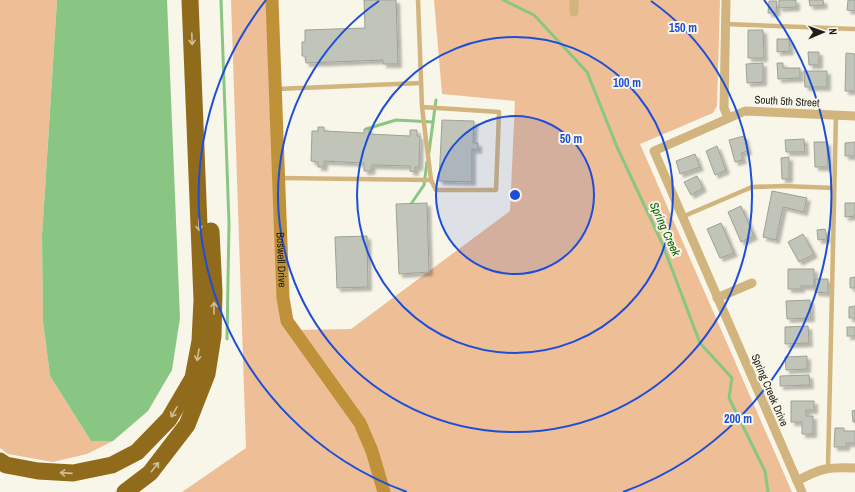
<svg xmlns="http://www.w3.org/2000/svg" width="855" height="492" viewBox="0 0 855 492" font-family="'Archivo Narrow',sans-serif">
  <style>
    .green { fill: #eebe97 }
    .water { fill: #8ac683 }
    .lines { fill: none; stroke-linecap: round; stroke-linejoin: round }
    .stream { stroke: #8ac683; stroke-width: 3 }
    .building { fill: #c1c5b9; stroke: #9ea196; filter: url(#shadow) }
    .lane { stroke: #d2b47f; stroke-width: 4.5 }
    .street { stroke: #d2b47f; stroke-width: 9 }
    .secondary { stroke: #bf923a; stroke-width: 13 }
    .highway { stroke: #916b1c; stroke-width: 17 }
    .oneway { stroke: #cfbe97 }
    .ring { fill: none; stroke: #1d4ed8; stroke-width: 2 }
    .labels { text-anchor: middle; stroke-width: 4; stroke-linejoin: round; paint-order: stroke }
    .street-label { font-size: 11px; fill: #1f1e1a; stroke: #f8f6e9 }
    .water-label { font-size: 12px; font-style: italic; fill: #0c6204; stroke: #f8f6e9 }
    .centre { fill: #1d4ed8; stroke: #f8f6e9; stroke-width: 2 }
    .ring-label { font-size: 12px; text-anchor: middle; font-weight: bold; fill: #1d4ed8; stroke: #f8f6e9; stroke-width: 4; stroke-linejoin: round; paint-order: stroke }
  </style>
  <defs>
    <filter id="shadow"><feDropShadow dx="3.5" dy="3.5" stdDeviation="1" flood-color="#0004"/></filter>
  </defs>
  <rect width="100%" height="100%" fill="#f8f6e9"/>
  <g class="green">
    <polygon points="0,0 57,0 42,236 43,321 50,376 91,441 113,441 87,454 53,462 8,454 0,448"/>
    <polygon points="231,0 272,0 283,298 294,330 351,329 510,211 515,101 442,94 434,0 720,0 717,106 713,113 640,144 792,492 182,492 246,448"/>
  </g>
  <polygon class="water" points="57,0 167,0 180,318 172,370 148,411 113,441 91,441 50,376 43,321 42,236"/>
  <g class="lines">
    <g class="stream">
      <polyline points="221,0 229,223 227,339"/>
      <polyline points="503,0 534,15 587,72 617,147 662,243 700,343 732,378 729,398 765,471 768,492"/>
      <polyline points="366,129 396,120 433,122"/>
      <polyline points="429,152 436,100"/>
      <polyline points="411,204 424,185 427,162"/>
    </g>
  </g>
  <g class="building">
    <polygon points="364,0 396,0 398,64 383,64 383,60 306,63 305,56 302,56 302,42 305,42 305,30 365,28"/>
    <polygon points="779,0 796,0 796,7 779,8"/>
    <polygon points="809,0 823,0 824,5 810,6"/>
    <polygon points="848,0 855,0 855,11 847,10"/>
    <polygon points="769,1 777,1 776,13 768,13"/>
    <polygon points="748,30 763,30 764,58 748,58"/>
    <polygon points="777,39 789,39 790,51 777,52"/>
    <polygon points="808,52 819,52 819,65 809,65"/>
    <polygon points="846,53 855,54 855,91 845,91"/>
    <polygon points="763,63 763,82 747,83 746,64"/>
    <polygon points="777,63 783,63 783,68 800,68 800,78 778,79"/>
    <polygon points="804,71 827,71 827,87 805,87"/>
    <polygon points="442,120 474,121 473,143 478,143 478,150 472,149 472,182 439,181"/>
    <polygon points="318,127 324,127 324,131 364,133 364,129 369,129 369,134 410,136 410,130 417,130 417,136 420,136 419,167 415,167 415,172 410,171 410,166 372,165 371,171 364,171 364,163 324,161 324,167 318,167 318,162 311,161 312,131 318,131"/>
    <polygon points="744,136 748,151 741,153 743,160 735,162 729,140"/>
    <polygon points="804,139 805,152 786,152 785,140"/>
    <polygon points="814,142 827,142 828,167 815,167"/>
    <polygon points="855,142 855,156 845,156 845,143"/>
    <polygon points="717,146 726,170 715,175 706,151"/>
    <polygon points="695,154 700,167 680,174 676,161"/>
    <polygon points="789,157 789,179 782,179 781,158"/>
    <polygon points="697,176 703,188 691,195 684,182"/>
    <polygon points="772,191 807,198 804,212 783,207 776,240 763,237"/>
    <polygon points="427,203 429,272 399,274 396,204"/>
    <polygon points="845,203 855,203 855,216 845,217"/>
    <polygon points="741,206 754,236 741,242 728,212"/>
    <polygon points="721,223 734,253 720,258 707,229"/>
    <polygon points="825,229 827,239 818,240 817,230"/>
    <polygon points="803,234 814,254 799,262 788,242"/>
    <polygon points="367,236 368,287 337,288 335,237"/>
    <polygon points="788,269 814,269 814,286 801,286 801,289 788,289"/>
    <polygon points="855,277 855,288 850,288 850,278"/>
    <polygon points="815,279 828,279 828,293 815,292"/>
    <polygon points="810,300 811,318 787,319 786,301"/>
    <polygon points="855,306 855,318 849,318 849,307"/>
    <polygon points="808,326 809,343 785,344 785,327"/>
    <rect x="847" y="327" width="8" height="9"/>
    <polygon points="807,356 807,369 786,370 785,357"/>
    <polygon points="809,375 810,385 780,386 780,376"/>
    <polygon points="791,401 814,401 814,410 806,410 806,416 813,416 813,434 802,434 802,422 791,422"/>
    <polygon points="855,410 855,422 853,422 852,411"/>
    <polygon points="835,428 844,428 844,431 855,431 855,443 846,443 846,447 834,447"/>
  </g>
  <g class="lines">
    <g class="lane">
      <polyline points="418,0 422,107 431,180 436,190 496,190 499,112 422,107"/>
      <polyline points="725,24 855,29"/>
      <polyline points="277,89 421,83"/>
      <polyline points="280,178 431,180"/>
      <polyline points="682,217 752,187 784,186 834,188"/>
      <polyline points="828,467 836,115"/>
    </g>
    <g class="street">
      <polyline points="726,0 724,108 728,118"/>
      <polyline points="574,12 574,0"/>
      <polyline points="717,298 752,283"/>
      <path d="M797 481C821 468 827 467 855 468"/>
      <polyline points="802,492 654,151 745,111 855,116"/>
    </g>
    <path class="secondary" id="s1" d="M272 0 283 298 287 321 360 423 372 451 384 492"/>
    <g class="highway">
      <polyline points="0,461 6,465 38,471 73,473 112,465 137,452 169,419 193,378 200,341 202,300 190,0"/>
      <polyline points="125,492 150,473 187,425 207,374 213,336 214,292 211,231"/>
    </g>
  </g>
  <defs><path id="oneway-shaft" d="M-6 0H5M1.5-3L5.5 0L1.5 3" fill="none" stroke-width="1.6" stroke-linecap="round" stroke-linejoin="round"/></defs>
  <g class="oneway">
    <use href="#oneway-shaft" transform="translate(192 39) rotate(88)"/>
    <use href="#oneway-shaft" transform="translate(199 225) rotate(88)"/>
    <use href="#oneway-shaft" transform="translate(214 308) rotate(-89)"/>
    <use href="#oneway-shaft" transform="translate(198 355) rotate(100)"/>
    <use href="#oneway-shaft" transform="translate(174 412) rotate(120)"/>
    <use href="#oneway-shaft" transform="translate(155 467) rotate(-52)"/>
    <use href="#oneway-shaft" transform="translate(66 473) rotate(-176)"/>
  </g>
  <circle cx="515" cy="195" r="79" fill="#1d4ed8" fill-opacity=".12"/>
  <g class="ring">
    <circle cx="515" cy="195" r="79"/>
    <circle cx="515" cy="195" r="158"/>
    <path d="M651 1A237 237 0 1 1 379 1"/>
    <path d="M407 492A316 316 0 0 1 266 0M764 0A316 316 0 0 1 623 492"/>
  </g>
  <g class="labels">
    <g class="street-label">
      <text transform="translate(787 101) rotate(3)" y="4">South 5th Street</text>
      <text dy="4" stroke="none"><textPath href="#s1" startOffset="260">Boswell Drive</textPath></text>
      <text transform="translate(770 390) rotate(67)" y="4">Spring Creek Drive</text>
    </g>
    <g class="water-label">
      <text transform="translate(665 229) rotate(66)" y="4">Spring Creek</text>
    </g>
  </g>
  <circle cx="515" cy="195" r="6" class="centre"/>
  <g class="ring-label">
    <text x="683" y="32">150 m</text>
    <text x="627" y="87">100 m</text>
    <text x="571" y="143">50 m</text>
    <text x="738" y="423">200 m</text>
  </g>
  <g transform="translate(823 32) rotate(88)" stroke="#f8f6e9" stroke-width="3" paint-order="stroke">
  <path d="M0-3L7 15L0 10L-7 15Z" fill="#1f1e1a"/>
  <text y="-6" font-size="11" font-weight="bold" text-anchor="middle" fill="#1f1e1a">N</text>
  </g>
</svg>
